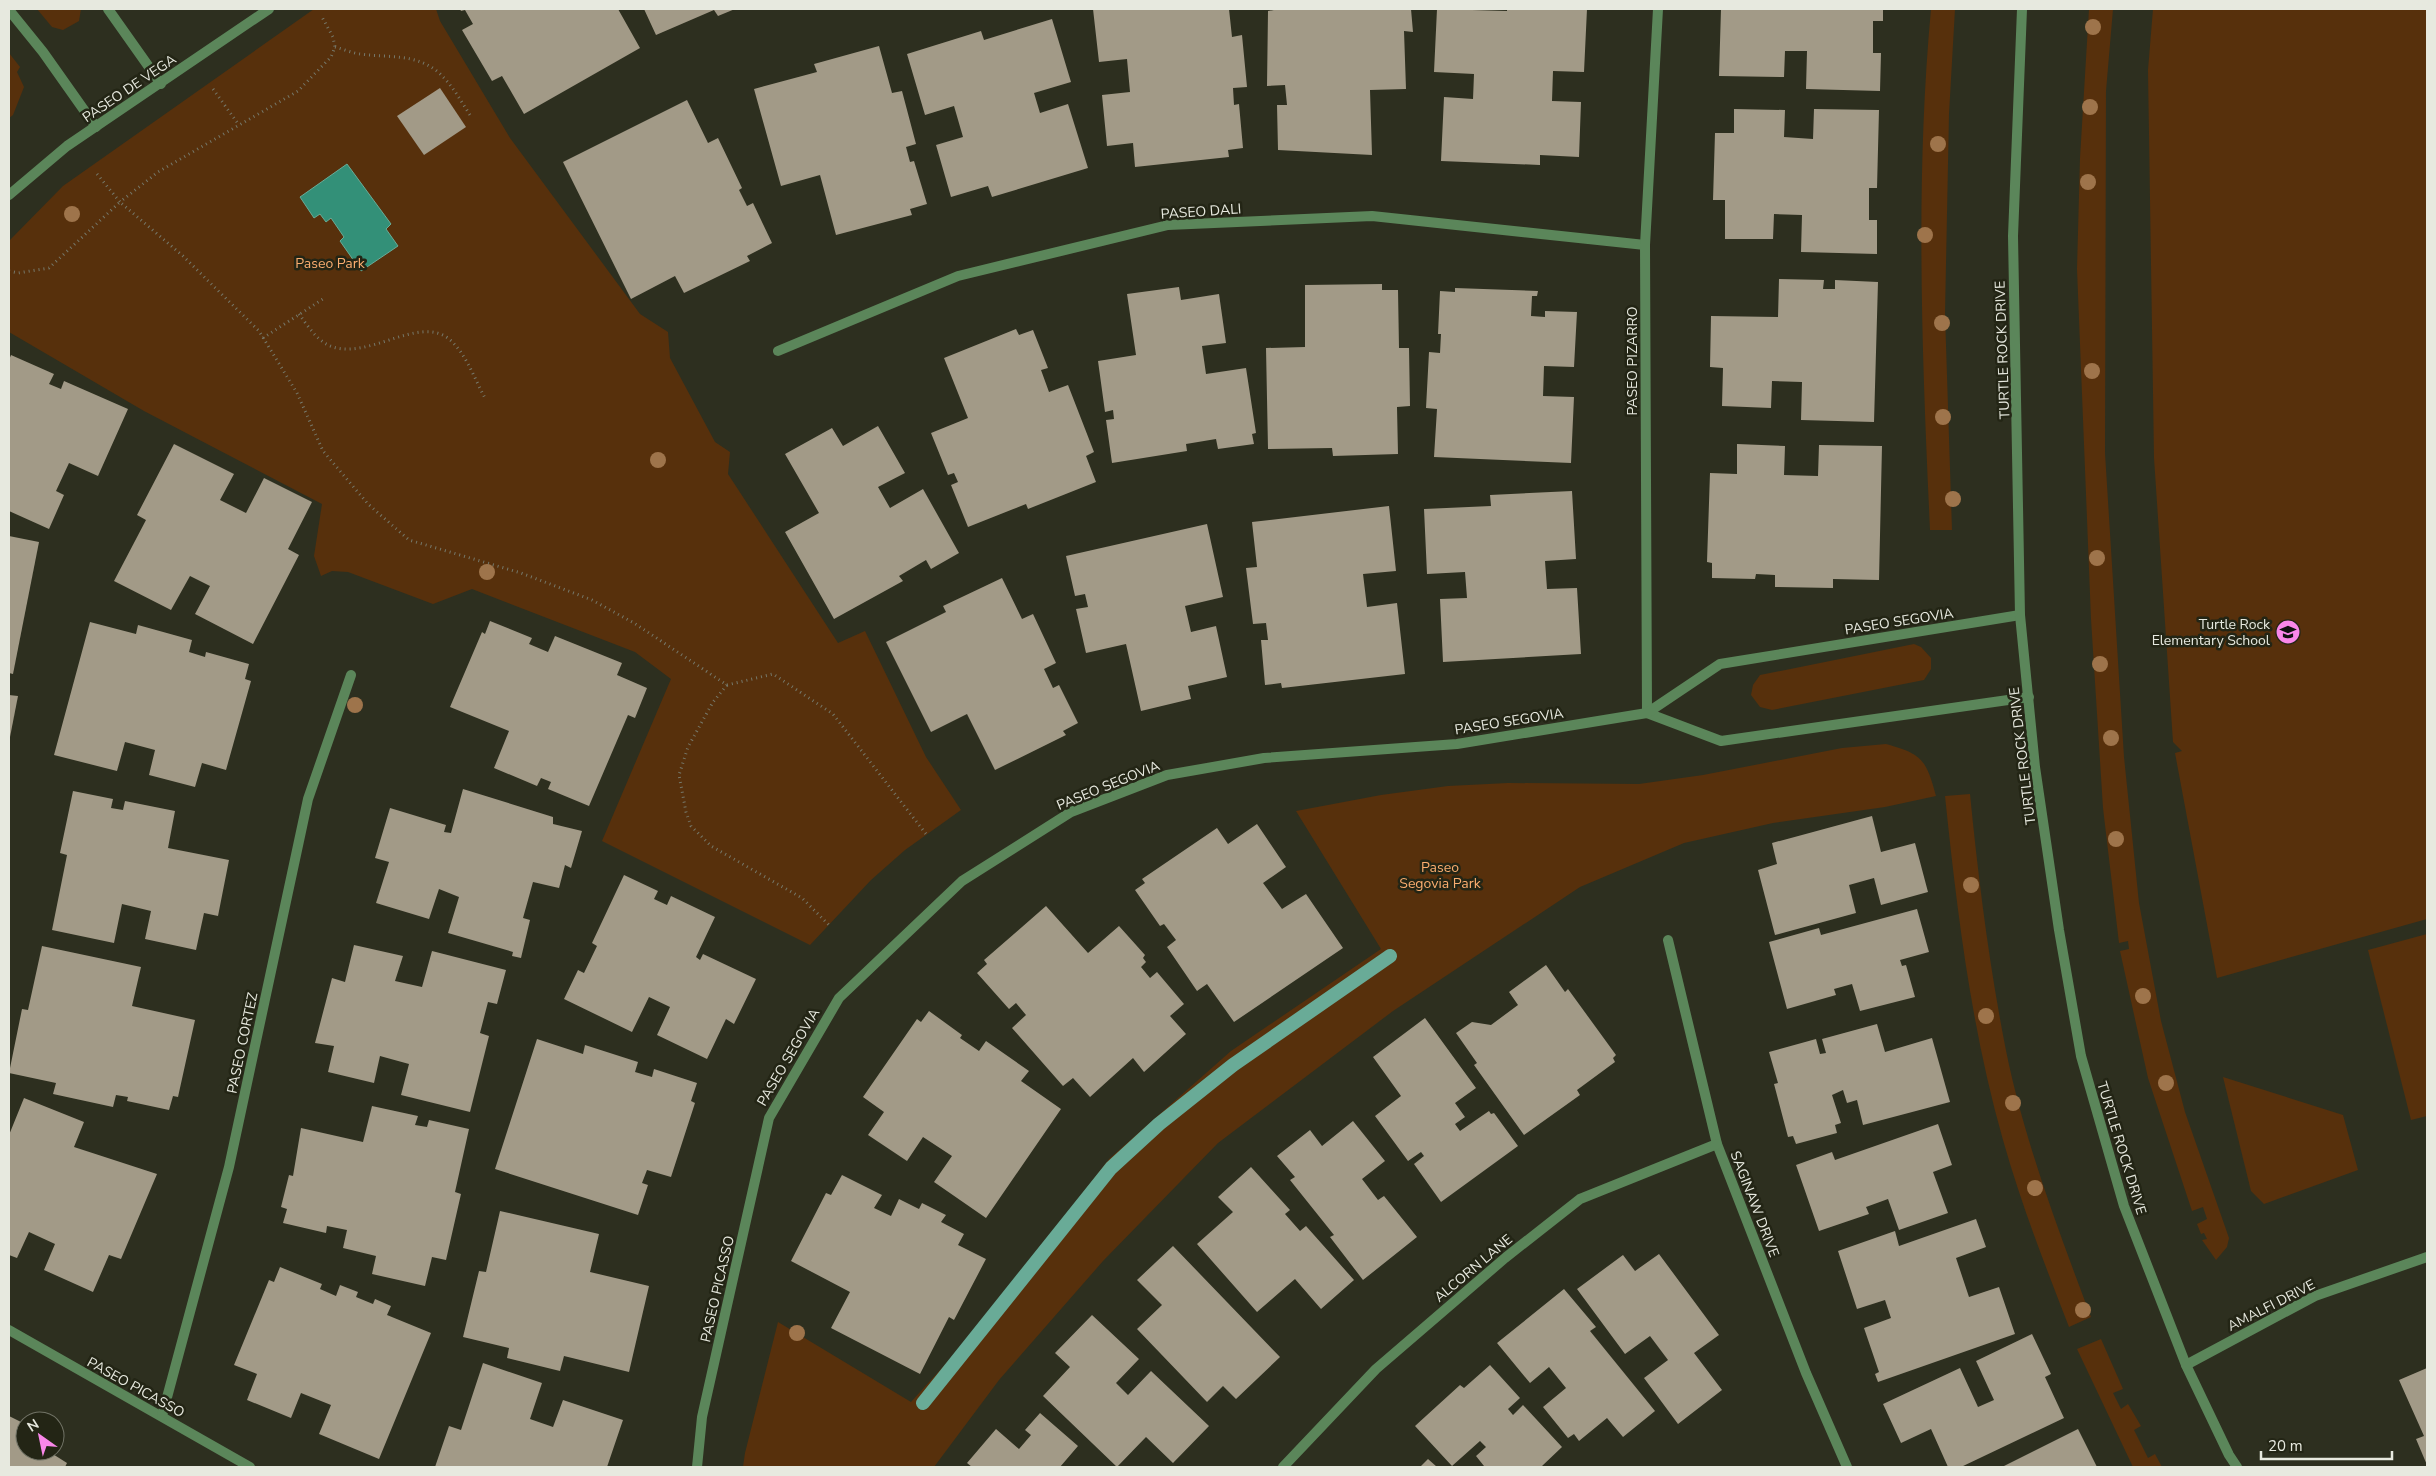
<svg xmlns="http://www.w3.org/2000/svg" width="2436" height="1476" viewBox="0 0 2436 1476" font-family="'Nunito Sans',sans-serif">
  <style>
    .green { fill: #57300c }
    .water { fill: #339078; stroke: #69ab97 }
    .lines { fill: none; stroke-linecap: round; stroke-linejoin: round }
    .stream { stroke: #69ab97; stroke-width: 14 }
    .building { fill: #a29a87 }
    .path { stroke: #76786a; stroke-width: 3; stroke-dasharray: 1 4; stroke-linecap: butt }
    .minor { stroke: #5b865a; stroke-width: 10 }
    .tertiary { stroke: #5b865a; stroke-width: 10 }
    .tree { fill: #9e744b }
    .labels { text-anchor: middle; stroke-width: 5; stroke-linejoin: round; paint-order: stroke }
    .street-label { font-size: 14px; fill: #e7e9df; stroke: #232515 }
    .park-label { font-size: 14px; fill: #faad6f; stroke: #232515 }
    .poi-label { font-size: 14px; fill: #e7e9df; stroke: #232515; text-anchor: end }
  </style>
  <rect width="100%" height="100%" fill="#2d2f1f"/>
  <g class="green">
    <polygon points="37,9 81,9 79,21 63,30 52,27"/>
    <polygon points="314,9 436,9 440,21 510,138 640,314 668,332 670,358 715,442 730,452 728,474 838,643 865,631 926,757 961,810 905,850 871,880 810,945 602,841 671,679 635,652 472,589 433,604 348,572 332,571 321,576 314,556 322,504 144,411 9,332 9,241 63,186"/>
    <path d="M1931 9H1955L1949 114 1945 314 1952 530H1930C1922 356 1915 182 1931 9Z"/>
    <polygon points="2089,9 2113,9 2106,91 2105,453 2124,757 2139,903 2161,1021 2185,1112 2229,1238 2227,1247 2216,1260 2202,1240 2207,1239 2204,1233 2201,1234 2197,1224 2207,1219 2203,1207 2192,1211 2148,1078 2120,951 2129,949 2128,941 2119,943 2103,808 2091,619 2077,269 2080,158"/>
    <polygon points="2153,9 2427,9 2427,919 2217,978 2175,753 2182,751 2173,742 2154,458 2148,70"/>
    <polygon points="9,53 20,67 17,72 24,87 13,115 9,118"/>
    <polygon points="1914,644 1921,647 1931,658 1931,669 1924,680 1772,710 1760,707 1751,695 1753,685 1760,675"/>
    <path d="M1886 744C1922 754 1926 759 1936 796L1885 807 1773 823 1684 843 1580 887 1393 1011 1218 1143 1103 1261 999 1380 934 1467H743L745 1453 778 1322 911 1402 979 1327 1109 1159 1231 1051 1381 949 1296 811 1381 795 1448 786 1508 783 1639 784 1703 775 1842 748Z"/>
    <path d="M1970 794C1978 875 1988 955 2003 1035 2020 1129 2057 1227 2091 1317L2069 1327C2045 1265 2021 1204 2003 1140 1971 1028 1957 911 1945 796Z"/>
    <polygon points="2427,934 2427,1116 2411,1120 2368,950"/>
    <polygon points="2223,1077 2343,1115 2358,1170 2264,1204 2251,1191"/>
    <polygon points="2101,1339 2123,1389 2113,1393 2121,1409 2128,1404 2141,1426 2134,1430 2148,1458 2155,1454 2162,1467 2133,1467 2077,1349"/>
  </g>
  <polygon class="water" points="347,164 391,224 386,229 398,246 361,271 340,241 344,237 331,218 326,222 320,214 314,218 300,197"/>
  <g class="lines">
    <polyline class="stream" points="923,1403 1111,1168 1159,1124 1233,1065 1390,956"/>
  </g>
  <g class="building">
    <polygon points="460,9 618,9 640,48 524,114 502,76 492,81 462,30 473,24 465,10 461,11"/>
    <polygon points="644,9 735,9 718,16 714,10 656,35"/>
    <polygon points="1093,9 1229,9 1232,37 1242,35 1247,87 1233,88 1234,105 1239,104 1243,148 1228,150 1229,157 1135,167 1133,143 1107,146 1102,95 1130,92 1127,59 1099,62"/>
    <polygon points="1279,9 1411,9 1413,32 1404,31 1406,89 1370,90 1372,155 1278,150 1277,105 1287,105 1285,85 1267,86 1268,11"/>
    <polygon points="1437,9 1507,11 1507,9 1587,9 1584,72 1553,71 1552,101 1581,102 1579,157 1540,155 1540,165 1441,161 1444,97 1473,99 1474,74 1434,72"/>
    <polygon points="1721,9 1883,9 1883,21 1873,21 1873,53 1881,53 1880,91 1806,89 1807,51 1785,51 1784,77 1719,76"/>
    <polygon points="1052,19 1071,82 1034,93 1040,113 1068,104 1088,168 992,197 988,186 951,197 936,145 963,137 954,106 925,115 907,54 981,31 984,40"/>
    <polygon points="879,46 892,93 902,91 916,144 906,147 910,162 914,161 927,204 910,209 912,215 836,235 820,175 781,186 754,89 817,72 814,64"/>
    <polygon points="440,88 466,127 424,155 397,116"/>
    <polygon points="687,100 708,143 718,138 742,188 739,190 747,206 753,203 772,243 747,256 750,261 684,293 675,276 631,299 563,162"/>
    <polygon points="1734,109 1785,110 1784,137 1813,139 1814,109 1879,110 1877,188 1869,188 1869,220 1877,220 1877,254 1801,252 1802,215 1774,214 1773,239 1725,239 1725,200 1713,200 1715,133 1734,133"/>
    <polygon points="1779,279 1824,280 1823,289 1835,289 1835,280 1878,282 1874,422 1801,420 1802,382 1772,381 1771,408 1722,406 1723,368 1710,367 1711,316 1778,317"/>
    <polygon points="1382,284 1382,290 1398,290 1399,348 1409,348 1410,406 1397,407 1398,454 1333,456 1332,448 1268,449 1266,348 1305,347 1305,285"/>
    <polygon points="1179,287 1181,300 1219,294 1226,343 1202,346 1206,374 1246,368 1256,433 1252,434 1254,444 1218,449 1216,439 1186,444 1187,451 1112,463 1106,420 1114,419 1113,410 1105,412 1098,361 1136,355 1127,294"/>
    <polygon points="1455,288 1538,291 1537,296 1532,296 1531,316 1545,317 1545,311 1577,312 1574,367 1544,366 1543,396 1574,397 1571,463 1434,457 1437,409 1426,408 1429,352 1440,353 1441,334 1438,334 1440,291 1455,292"/>
    <polygon points="1016,329 1019,335 1033,330 1048,368 1041,370 1049,392 1068,385 1094,452 1086,456 1096,482 1028,509 1026,504 968,527 951,485 958,482 954,473 948,475 931,433 968,418 944,358"/>
    <polygon points="11,355 54,374 49,384 61,389 64,381 128,409 98,476 69,463 56,491 64,495 49,529 9,511 9,360"/>
    <polygon points="878,426 905,473 878,487 890,508 923,489 959,553 931,569 926,560 899,576 903,581 834,619 785,532 819,513 785,454 832,428 843,446"/>
    <polygon points="174,444 234,474 220,500 246,513 264,478 312,502 288,549 299,555 253,644 195,614 210,586 190,576 171,610 114,581 146,520 137,515"/>
    <polygon points="1737,444 1785,446 1784,475 1818,476 1819,445 1882,446 1879,580 1833,579 1833,588 1775,587 1775,575 1756,574 1755,579 1712,578 1712,563 1707,562 1710,473 1737,474"/>
    <polygon points="1572,491 1576,559 1545,561 1547,589 1577,588 1581,654 1443,662 1440,599 1467,598 1465,572 1427,574 1424,509 1491,506 1490,495"/>
    <polygon points="1389,506 1396,571 1363,574 1367,607 1397,603 1405,674 1282,688 1281,683 1265,685 1261,640 1268,640 1266,623 1253,624 1246,568 1257,567 1252,522"/>
    <polygon points="1207,524 1223,597 1185,606 1191,632 1216,626 1227,677 1188,686 1191,699 1141,711 1126,644 1086,653 1076,609 1088,607 1085,594 1075,596 1066,556"/>
    <polygon points="9,536 39,542 13,674 9,673"/>
    <polygon points="1002,578 1022,619 1033,614 1056,663 1044,669 1053,688 1059,685 1078,723 1063,731 1066,735 995,770 967,714 931,732 886,642 946,612 943,606"/>
    <polygon points="490,621 532,638 529,644 548,652 555,636 622,663 617,675 647,688 635,718 628,715 589,806 548,789 551,782 541,778 537,786 494,768 509,731 450,707 482,632 485,634"/>
    <polygon points="90,622 136,634 138,625 192,640 189,652 205,657 206,652 249,664 245,679 251,681 226,770 202,763 195,787 149,775 155,750 125,742 117,771 54,755"/>
    <polygon points="9,695 18,696 10,737 9,737"/>
    <polygon points="463,789 553,817 553,824 582,831 571,868 565,865 559,888 533,882 523,918 530,920 521,958 512,956 513,952 448,933 459,897 439,889 429,919 376,903 389,862 375,858 390,808 446,825 444,832 451,833"/>
    <polygon points="73,791 113,799 111,808 123,810 125,801 175,811 168,848 229,860 218,916 204,913 196,950 145,939 151,911 122,904 114,943 52,930 67,855 60,853"/>
    <polygon points="1872,816 1881,852 1915,843 1928,892 1881,905 1874,878 1849,885 1856,913 1775,935 1758,870 1777,864 1772,843"/>
    <polygon points="1257,824 1286,867 1263,883 1282,909 1306,894 1343,948 1234,1022 1207,984 1197,991 1167,947 1176,940 1164,924 1160,926 1135,890 1145,883 1142,879 1217,828 1228,844"/>
    <polygon points="624,875 658,891 654,899 667,905 671,896 715,917 696,957 700,960 703,954 756,979 734,1024 726,1019 707,1059 657,1035 670,1007 649,997 632,1032 564,999 578,970 584,973 597,946 592,943"/>
    <polygon points="1046,906 1088,953 1119,926 1145,955 1143,958 1146,962 1141,967 1150,978 1157,972 1184,1004 1170,1016 1186,1034 1144,1072 1133,1058 1090,1097 1073,1078 1063,1086 1012,1028 1026,1015 1016,1003 1009,1009 977,973 987,964 984,960"/>
    <polygon points="1917,909 1929,952 1900,960 1902,966 1906,965 1915,997 1860,1011 1852,984 1834,989 1836,995 1787,1009 1769,942 1819,928 1821,935"/>
    <polygon points="354,945 403,956 395,981 422,987 432,951 506,970 497,1004 488,1002 480,1033 489,1036 470,1112 401,1095 409,1064 380,1056 374,1083 328,1072 334,1046 315,1043 332,978 345,982"/>
    <polygon points="42,946 141,967 132,1006 195,1020 178,1097 173,1096 169,1110 127,1101 128,1097 116,1095 113,1107 53,1094 56,1083 9,1073 22,1009 28,1010"/>
    <polygon points="1546,965 1565,992 1568,989 1616,1055 1613,1058 1615,1062 1577,1090 1580,1095 1524,1135 1474,1065 1477,1063 1456,1033 1472,1022 1491,1025 1518,1005 1509,992"/>
    <polygon points="929,1011 962,1035 960,1038 979,1051 986,1041 1029,1071 1021,1081 1061,1109 986,1218 934,1182 952,1156 923,1137 907,1161 868,1135 884,1112 863,1097 917,1019 921,1022"/>
    <polygon points="1425,1018 1476,1088 1455,1103 1465,1117 1455,1124 1460,1131 1489,1111 1491,1114 1494,1113 1518,1146 1441,1202 1414,1164 1424,1156 1421,1152 1408,1161 1375,1116 1401,1096 1373,1057"/>
    <polygon points="1877,1024 1885,1052 1932,1038 1950,1102 1863,1125 1857,1100 1847,1103 1843,1090 1832,1095 1841,1123 1835,1125 1837,1133 1796,1144 1793,1136 1788,1137 1774,1084 1778,1083 1769,1052 1816,1039 1820,1054 1826,1053 1822,1039"/>
    <polygon points="537,1039 583,1054 585,1045 638,1062 635,1072 652,1077 654,1069 697,1083 691,1101 695,1103 671,1177 647,1170 642,1183 648,1185 638,1215 495,1169"/>
    <polygon points="24,1098 84,1122 74,1147 157,1174 121,1259 109,1255 93,1292 44,1270 55,1244 29,1232 17,1258 9,1255 9,1135"/>
    <polygon points="372,1106 418,1116 415,1125 427,1127 429,1120 469,1129 455,1192 461,1194 446,1260 432,1257 425,1286 372,1274 376,1256 343,1248 347,1230 327,1226 326,1233 283,1223 287,1209 281,1207 289,1175 293,1176 301,1128 363,1142"/>
    <polygon points="1353,1121 1385,1161 1362,1179 1378,1200 1384,1196 1417,1237 1363,1280 1330,1237 1334,1235 1290,1180 1295,1177 1277,1156 1310,1130 1322,1146"/>
    <polygon points="1938,1124 1952,1165 1933,1172 1948,1213 1899,1230 1888,1199 1866,1207 1869,1214 1819,1231 1796,1165 1832,1152 1835,1160"/>
    <polygon points="1251,1167 1290,1210 1285,1214 1300,1231 1306,1226 1354,1280 1321,1309 1295,1279 1257,1312 1197,1244 1233,1212 1218,1197"/>
    <polygon points="842,1175 882,1195 874,1208 891,1216 899,1199 919,1209 922,1203 946,1215 941,1222 964,1234 958,1245 986,1259 954,1320 949,1317 920,1374 831,1328 850,1292 791,1261 826,1193 831,1195"/>
    <polygon points="500,1211 599,1234 590,1272 649,1286 629,1372 564,1356 560,1371 507,1358 509,1348 463,1337 479,1271 486,1272"/>
    <polygon points="1976,1219 1986,1247 1956,1258 1969,1297 1999,1287 2015,1334 1878,1382 1875,1374 1879,1372 1864,1328 1891,1318 1885,1300 1857,1309 1838,1251 1895,1231 1899,1246"/>
    <polygon points="1173,1246 1280,1357 1236,1399 1223,1386 1207,1402 1137,1329 1162,1305 1137,1280"/>
    <polygon points="1659,1254 1719,1335 1694,1353 1722,1390 1678,1424 1644,1378 1668,1360 1650,1336 1625,1354 1577,1289 1623,1255 1635,1271"/>
    <polygon points="280,1267 322,1284 320,1289 336,1296 340,1285 358,1292 356,1297 373,1304 375,1299 391,1306 387,1315 431,1333 379,1459 319,1434 331,1405 301,1393 291,1418 247,1400 257,1374 234,1365 269,1280 274,1282"/>
    <polygon points="1564,1289 1596,1327 1590,1331 1655,1411 1623,1437 1607,1418 1579,1441 1574,1434 1568,1438 1543,1407 1566,1388 1549,1367 1530,1383 1497,1343"/>
    <polygon points="1092,1315 1139,1359 1116,1383 1128,1395 1151,1371 1209,1426 1173,1463 1146,1437 1117,1467 1043,1396 1070,1367 1055,1353"/>
    <polygon points="2032,1334 2051,1374 2045,1377 2064,1418 1961,1467 1948,1467 1931,1429 1901,1443 1883,1404 1960,1368 1978,1407 1994,1400 1976,1361"/>
    <polygon points="483,1363 542,1383 530,1419 553,1427 563,1400 623,1420 607,1467 435,1467 449,1426 461,1430"/>
    <polygon points="1490,1365 1520,1398 1508,1409 1513,1415 1523,1405 1562,1447 1542,1466 1543,1467 1483,1467 1484,1466 1476,1456 1486,1447 1480,1441 1452,1466 1415,1426 1460,1385 1464,1388"/>
    <polygon points="2427,1368 2427,1465 2416,1439 2424,1436 2399,1380"/>
    <polygon points="1040,1413 1078,1446 1060,1467 972,1467 967,1463 996,1429 1019,1449 1031,1435 1025,1430"/>
    <polygon points="9,1416 25,1424 25,1451 48,1451 67,1463 65,1467 9,1467"/>
    <polygon points="2078,1429 2097,1467 2002,1467"/>
    <polygon points="1428,1459 1437,1467 1420,1467"/>
  </g>
  <g class="lines">
    <g class="path">
      <path d="M335 47C343 49 352 53 360 54 388 58 415 53 438 72 452 84 462 103 472 118"/>
      <polyline points="213,89 239,125"/>
      <polyline points="97,174 120,202 158,172 298,91 331,57 335,47 333,37 322,17"/>
      <polyline points="9,271 18,273 49,268 120,202 183,256 259,331 297,393 323,451 368,504 409,540 521,573 592,600 634,623 727,685 773,674 833,714 926,834"/>
      <path d="M299 314C307 325 316 339 328 345 366 363 418 314 449 339 466 353 475 380 485 398"/>
      <polyline points="263,338 323,299"/>
      <polyline points="727,685 713,702 688,747 679,775 686,812 691,826 711,846 802,898 829,925"/>
    </g>
    <g class="minor">
      <polyline points="108,9 161,84"/>
      <polyline points="9,10 43,52 96,127"/>
      <polyline points="9,195 67,146 269,9"/>
      <polyline points="778,351 958,276 1168,225 1372,216 1645,245"/>
      <polyline points="1647,713 1645,245 1658,9"/>
      <polyline points="1647,713 1721,741 2029,697"/>
      <polyline points="1668,940 1717,1144 1806,1373 1847,1467"/>
      <polyline points="9,1330 250,1467"/>
      <polyline points="2186,1365 2315,1296 2427,1257"/>
      <polyline points="162,1416 229,1167 308,799 351,675"/>
      <polyline points="697,1467 702,1417 769,1118 839,998 962,881 1071,812 1167,775 1264,758 1457,744 1647,713 1720,664 2020,615"/>
      <polyline points="1283,1467 1376,1369 1505,1258 1580,1199 1717,1144"/>
    </g>
    <polyline class="tertiary" points="2022,9 2013,236 2020,615 2035,767 2059,930 2081,1056 2124,1206 2186,1365 2229,1455 2237,1467"/>
  </g>
  <g class="tree">
    <circle cx="2093" cy="27" r="8"/>
    <circle cx="2090" cy="107" r="8"/>
    <circle cx="1938" cy="144" r="8"/>
    <circle cx="2088" cy="182" r="8"/>
    <circle cx="72" cy="214" r="8"/>
    <circle cx="1925" cy="235" r="8"/>
    <circle cx="1942" cy="323" r="8"/>
    <circle cx="2092" cy="371" r="8"/>
    <circle cx="1943" cy="417" r="8"/>
    <circle cx="658" cy="460" r="8"/>
    <circle cx="1953" cy="499" r="8"/>
    <circle cx="2097" cy="558" r="8"/>
    <circle cx="487" cy="572" r="8"/>
    <circle cx="2100" cy="664" r="8"/>
    <circle cx="355" cy="705" r="8"/>
    <circle cx="2111" cy="738" r="8"/>
    <circle cx="2116" cy="839" r="8"/>
    <circle cx="1971" cy="885" r="8"/>
    <circle cx="2143" cy="996" r="8"/>
    <circle cx="1986" cy="1016" r="8"/>
    <circle cx="2166" cy="1083" r="8"/>
    <circle cx="2013" cy="1103" r="8"/>
    <circle cx="2035" cy="1188" r="8"/>
    <circle cx="2083" cy="1310" r="8"/>
    <circle cx="797" cy="1333" r="8"/>
  </g>
  <defs>
    <symbol id="school-disc" viewBox="-11 -11 22 22"><circle r="9.5" fill="#f987e9" stroke="#232515"/><path d="M0-5L7-2L0 1L-7-2ZM-4 1L0 2.5L4 1V4Q0 6-4 4Z" fill="#111"/></symbol>
  </defs>
  <g fill-rule="evenodd">
    <use href="#school-disc" x="2274" y="618" width="28" height="28"/>
  </g>
  <g class="labels">
    <g class="street-label">
      <text transform="translate(129 88) rotate(-34)" y="5">PASEO DE VEGA</text>
      <text transform="translate(1201 211) rotate(-4)" y="5">PASEO DALI</text>
      <text transform="translate(2002 350) rotate(-92)" y="5">TURTLE ROCK DRIVE</text>
      <text transform="translate(1632 361) rotate(-90)" y="5">PASEO PIZARRO</text>
      <text transform="translate(1899 621) rotate(-9)" y="5">PASEO SEGOVIA</text>
      <text transform="translate(1509 721) rotate(-9)" y="5">PASEO SEGOVIA</text>
      <text transform="translate(2022 756) rotate(-97)" y="5">TURTLE ROCK DRIVE</text>
      <text transform="translate(1108 785) rotate(-22)" y="5">PASEO SEGOVIA</text>
      <text transform="translate(242 1043) rotate(-78)" y="5">PASEO CORTEZ</text>
      <text transform="translate(788 1057) rotate(-60)" y="5">PASEO SEGOVIA</text>
      <text transform="translate(2122 1148) rotate(73)" y="5">TURTLE ROCK DRIVE</text>
      <text transform="translate(1755 1204) rotate(69)" y="5">SAGINAW DRIVE</text>
      <text transform="translate(1473 1268) rotate(-40)" y="5">ALCORN LANE</text>
      <text transform="translate(717 1289) rotate(-77)" y="5">PASEO PICASSO</text>
      <text transform="translate(2271 1305) rotate(-27)" y="5">AMALFI DRIVE</text>
      <text transform="translate(136 1387) rotate(29)" y="5">PASEO PICASSO</text>
    </g>
    <g class="park-label">
      <text x="330" y="268">Paseo Park</text>
      <text x="1440" y="872">Paseo<tspan x="1440" dy="16">Segovia Park</tspan></text>
    </g>
    <g class="poi-label">
      <text x="2270" y="629">Turtle Rock<tspan x="2270" dy="16">Elementary School</tspan></text>
    </g>
  </g>
  <rect width="2436" height="1476" fill="none" stroke="#e7e9df" stroke-width="20"/>
  <g transform="translate(40 1436) rotate(327)"><circle r="24" fill="#232515" stroke="#717366"/>
  <path d="M0-4L9 19L0 12L-9 19Z" fill="#f987e9"/>
  <text y="-8" font-size="14" font-weight="bold" text-anchor="middle" fill="#e7e9df">N</text>
  </g>
  <path d="M2261 1451v8h131v-8" fill="none" stroke="#e7e9df" stroke-width="2.5"/>
  <text x="2268" y="1451" font-size="15" fill="#e7e9df" stroke="#232515" stroke-width="4" paint-order="stroke">20 m</text>
</svg>
